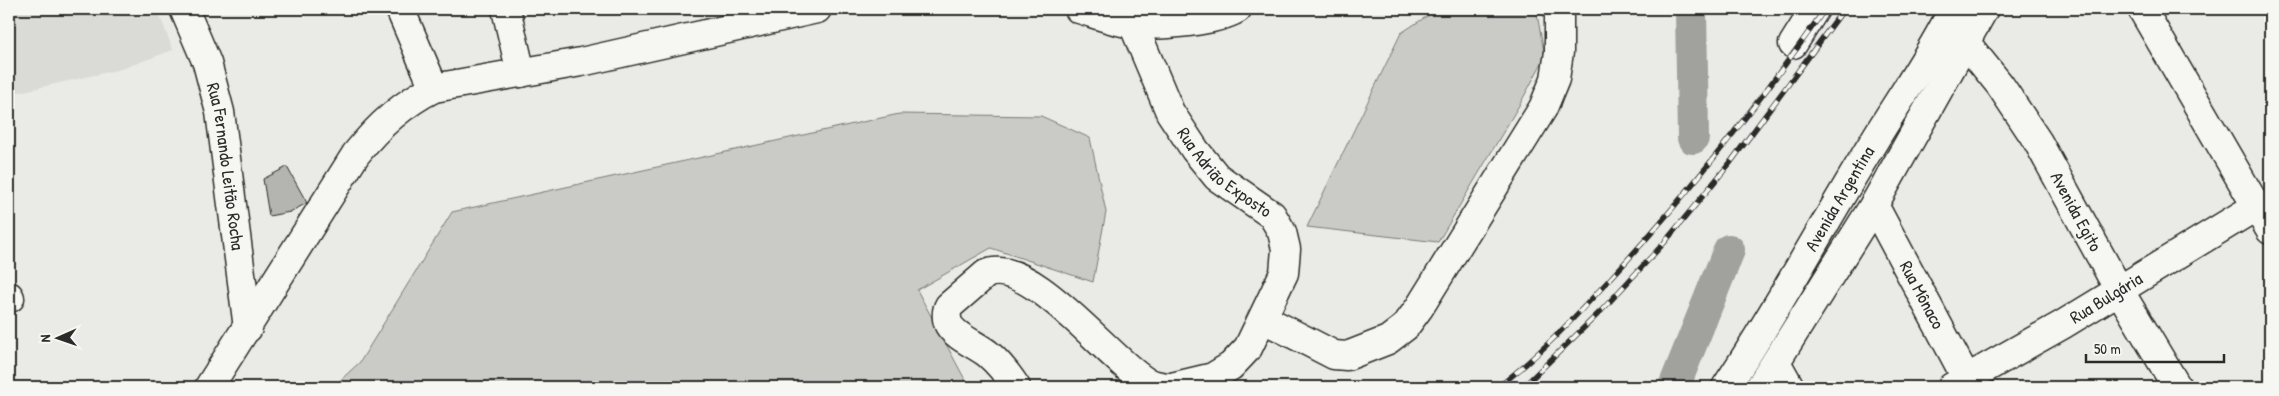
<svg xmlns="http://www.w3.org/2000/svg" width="2279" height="396" viewBox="0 0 2279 396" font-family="'Patrick Hand',sans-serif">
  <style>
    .built { fill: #dadad6 }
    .green { fill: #cacac7; stroke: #7a7a79 }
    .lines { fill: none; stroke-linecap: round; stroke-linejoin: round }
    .river { stroke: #a1a19e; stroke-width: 32 }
    .building { fill: #b4b4b1; stroke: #2b2b2b }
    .minor-casing { stroke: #2b2b2b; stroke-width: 31 }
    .major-casing { stroke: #2b2b2b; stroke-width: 31 }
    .minor { stroke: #f6f6f2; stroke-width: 28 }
    .major { stroke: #f6f6f2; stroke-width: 28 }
    .rail-casing { stroke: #2b2b2b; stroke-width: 5.5 }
    .rail { stroke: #f6f6f2; stroke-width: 4; stroke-dasharray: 11; stroke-linecap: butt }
    .labels { text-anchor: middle; stroke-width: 4; stroke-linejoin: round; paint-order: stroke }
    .street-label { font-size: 18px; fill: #2b2b2b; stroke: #f6f6f2 }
  </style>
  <rect width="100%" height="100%" fill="#eaeae6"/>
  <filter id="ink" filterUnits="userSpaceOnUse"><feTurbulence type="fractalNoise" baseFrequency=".02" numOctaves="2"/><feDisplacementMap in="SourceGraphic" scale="10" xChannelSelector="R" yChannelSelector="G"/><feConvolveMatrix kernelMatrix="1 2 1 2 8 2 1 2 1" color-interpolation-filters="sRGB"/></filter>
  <g filter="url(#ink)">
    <polygon class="built" points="9,9 157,9 173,50 121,69 15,93"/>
    <g class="green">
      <polygon points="1438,9 1536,9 1545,57 1521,102 1438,242 1307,227 1401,33"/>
      <polygon points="899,114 1041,116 1090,138 1106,212 1093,282 991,248 917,290 969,387 333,387 360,362 452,212"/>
    </g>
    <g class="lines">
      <g class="river">
        <polyline points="1691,9 1693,138"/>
        <polyline points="1674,387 1729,250"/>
      </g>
    </g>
    <polygon class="building" points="287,167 307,203 290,212 269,216 263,179"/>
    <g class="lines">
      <defs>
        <g id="minor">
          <path id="s1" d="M184 9 207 63 220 112 248 328"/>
          <polyline points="400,9 434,88"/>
          <polyline points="506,9 521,73"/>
          <path id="s2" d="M1125 9 1133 24 1170 112 1195 150 1217 177 1272 215 1282 232 1286 249 1284 273 1248 348 1231 366 1213 377 1171 387"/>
          <polyline points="2142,9 2270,230"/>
          <path id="s3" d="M1966 43 2000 85 2038 142 2119 290 2177 387"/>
          <polyline points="1793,44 1815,9"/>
          <path id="s4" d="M1874 205 1971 387"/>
          <polyline points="9,296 10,298"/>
          <polyline points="1264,319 1334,355 1347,356 1388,340 1405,327 1419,308 1543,108 1555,79 1559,52 1559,9"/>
          <polyline points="1776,362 1790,387"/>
          <path d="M1016 387C1008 375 999 363 988 354 977 345 956 337 949 325 946 319 946 311 949 306L986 274C1029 255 1110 360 1145 381 1151 385 1159 386 1167 387"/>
          <path id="s5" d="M1726 387C1778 309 1822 226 1871 146 1898 100 1930 57 1953 9"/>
          <polyline points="1760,387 1874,205 1984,9"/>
          <path id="s6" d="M1952 387 2062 325 2257 206"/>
        </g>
        <g id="major">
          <path d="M1079 9C1096 14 1117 23 1135 24 1162 26 1215 22 1237 9"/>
          <path d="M209 387 356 154C378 126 402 104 434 88L581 62 817 9"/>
        </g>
      </defs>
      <use href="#minor" class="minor-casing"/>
      <use href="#major" class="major-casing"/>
      <use href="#minor" class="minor"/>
      <use href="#major" class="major"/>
      <defs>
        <g id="rail">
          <path d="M1498 387C1539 356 1575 317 1610 279 1688 195 1759 103 1825 9"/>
          <polyline points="1523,387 1602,310 1664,243 1730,163 1844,9"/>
        </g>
      </defs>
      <use href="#rail" class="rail-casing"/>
      <use href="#rail" class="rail"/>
    </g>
  </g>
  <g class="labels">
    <g class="street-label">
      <text dy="6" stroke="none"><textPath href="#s1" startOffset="164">Rua Fernando Leitão Rocha</textPath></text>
      <text dy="6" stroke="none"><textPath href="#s2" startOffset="195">Rua Adrião Exposto</textPath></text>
      <text dy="6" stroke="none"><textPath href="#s5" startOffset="220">Avenida Argentina</textPath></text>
      <text dy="6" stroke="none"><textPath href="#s3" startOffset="202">Avenida Egito</textPath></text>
      <text dy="6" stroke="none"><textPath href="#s4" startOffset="102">Rua Mônaco</textPath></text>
      <text dy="6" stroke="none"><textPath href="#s6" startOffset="178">Rua Bulgária</textPath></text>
    </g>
  </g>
  <rect width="2279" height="396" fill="none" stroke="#f6f6f2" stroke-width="30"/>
  <rect x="15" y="15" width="2249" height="366" fill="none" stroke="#2b2b2b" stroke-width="2" filter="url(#ink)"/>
  <g transform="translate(58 338) rotate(268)" stroke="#f6f6f2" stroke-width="4" paint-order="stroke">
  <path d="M0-4L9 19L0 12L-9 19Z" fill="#2b2b2b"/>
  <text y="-8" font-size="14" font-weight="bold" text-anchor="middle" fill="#2b2b2b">N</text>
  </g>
  <path d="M2086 354v8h138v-8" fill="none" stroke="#2b2b2b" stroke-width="2.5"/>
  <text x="2094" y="354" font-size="15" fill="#2b2b2b" stroke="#f6f6f2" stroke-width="4" paint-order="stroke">50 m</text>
</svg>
